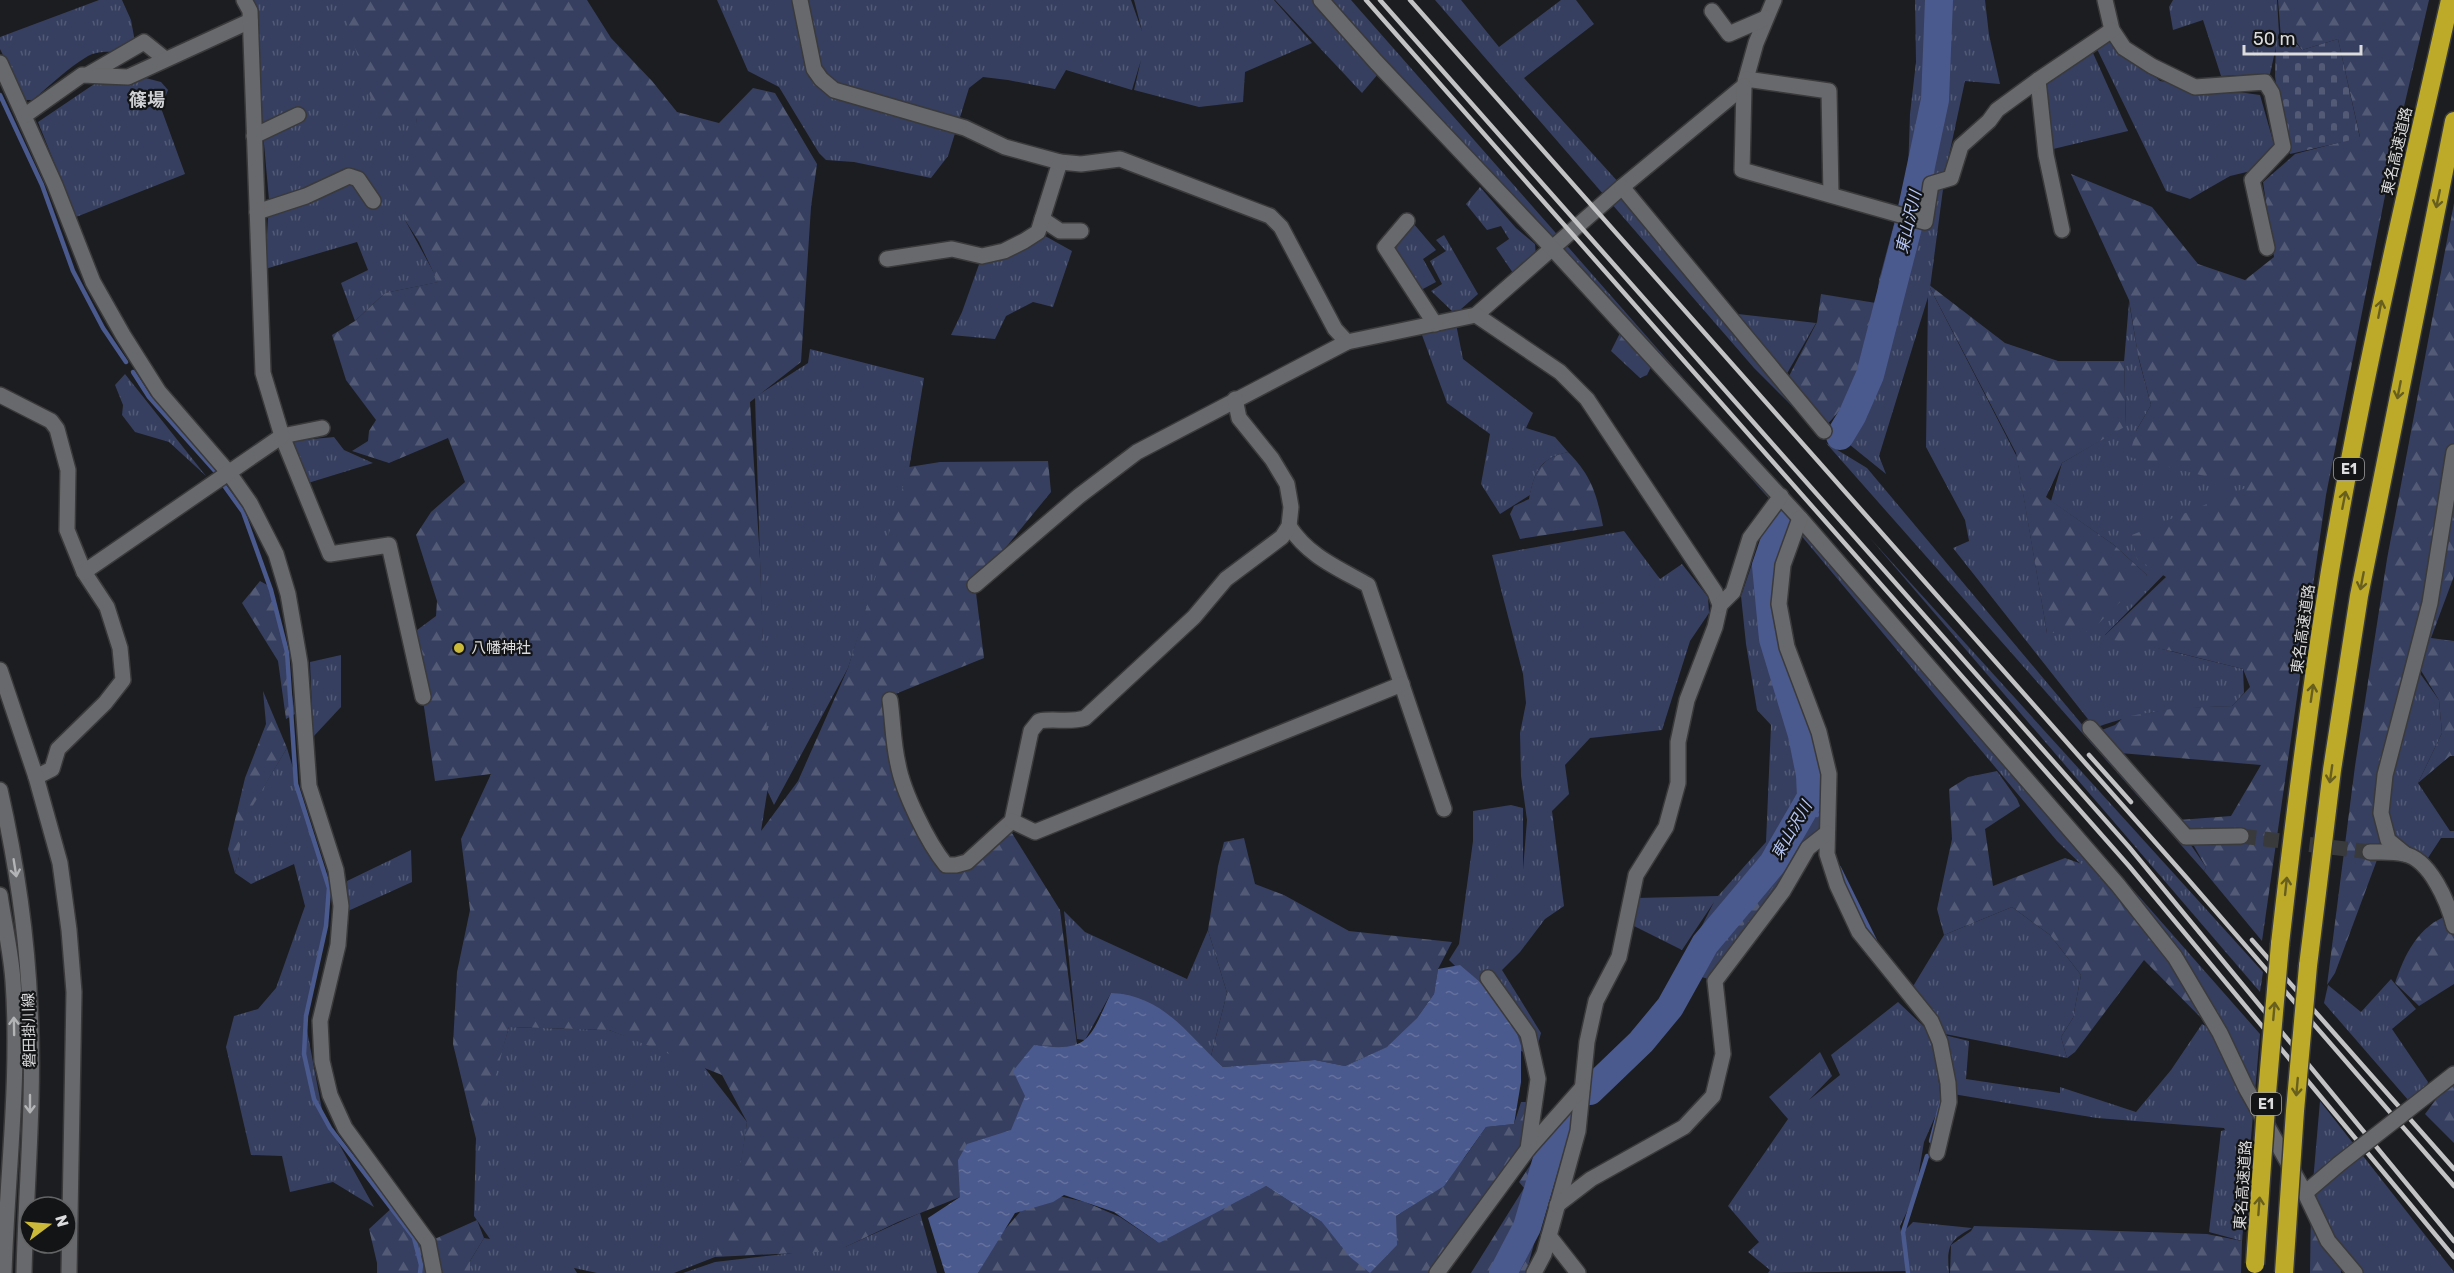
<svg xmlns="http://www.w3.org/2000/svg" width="2454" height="1273" viewBox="0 0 2454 1273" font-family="Rubik,'Noto Sans JP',sans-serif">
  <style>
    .grass { fill: url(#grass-tufts) }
    .forest { fill: url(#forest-firs) }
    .cemetery { fill: url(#cemetery-stones) }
    .water { fill: url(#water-ripples) }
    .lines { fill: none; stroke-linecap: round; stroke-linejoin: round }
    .stream { stroke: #4b5a8e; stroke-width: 4.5 }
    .river { stroke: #4b5a8e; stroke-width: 28 }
    .street-tunnel { stroke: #393a3c; stroke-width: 15; stroke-dasharray: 15 8; stroke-linecap: butt }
    .street-casing { stroke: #3a3a3c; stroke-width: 18 }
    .secondary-casing { stroke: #3a3a3c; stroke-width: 18 }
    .highway-casing { stroke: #3a3a3c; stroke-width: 21 }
    .street { stroke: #68696c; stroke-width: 15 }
    .secondary { stroke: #68696c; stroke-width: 15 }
    .highway { stroke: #bcaa28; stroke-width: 18 }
    .rail { stroke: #c3c3c5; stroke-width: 4.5 }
    .street-bridge-casing { stroke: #3a3a3c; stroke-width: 18; stroke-linecap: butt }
    .highway-bridge-casing { stroke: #3a3a3c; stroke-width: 21; stroke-linecap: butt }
    .street-bridge { stroke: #68696c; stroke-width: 15 }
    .highway-bridge { stroke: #bcaa28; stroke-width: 18 }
    .oneway { stroke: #685f1f }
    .oneway2 { stroke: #b3b4b6 }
    .poi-dot { fill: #cbb939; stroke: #131416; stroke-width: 2 }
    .labels { text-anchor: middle; stroke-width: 4.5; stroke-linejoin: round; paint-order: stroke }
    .shield { fill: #131416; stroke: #a0a0a2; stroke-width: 1.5 }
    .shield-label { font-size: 14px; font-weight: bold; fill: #dcdcde }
    .street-label { font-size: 15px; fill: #dcdcde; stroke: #131416 }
    .poi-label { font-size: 15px; fill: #dcdcde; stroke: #131416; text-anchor: start }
    .water-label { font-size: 16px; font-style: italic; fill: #b7c7f7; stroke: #131416 }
    .quarter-label { font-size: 18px; font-weight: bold; fill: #d0d1d5; stroke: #131416 }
  </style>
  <defs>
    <pattern id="grass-tufts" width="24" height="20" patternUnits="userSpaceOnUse" patternTransform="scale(1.5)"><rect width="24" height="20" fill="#363f5f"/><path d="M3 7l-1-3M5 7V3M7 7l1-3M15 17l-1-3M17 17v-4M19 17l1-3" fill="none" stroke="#525a76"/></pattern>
    <pattern id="forest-firs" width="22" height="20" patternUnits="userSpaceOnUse" patternTransform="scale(1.5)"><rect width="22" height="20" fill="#363f5f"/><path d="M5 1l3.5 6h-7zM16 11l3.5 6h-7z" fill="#525a76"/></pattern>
    <pattern id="cemetery-stones" width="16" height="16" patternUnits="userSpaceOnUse" patternTransform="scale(1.5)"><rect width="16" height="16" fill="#363f5f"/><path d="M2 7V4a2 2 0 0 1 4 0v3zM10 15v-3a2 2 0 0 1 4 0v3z" fill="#525a76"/></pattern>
    <pattern id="water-ripples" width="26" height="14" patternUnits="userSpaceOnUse" patternTransform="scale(1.5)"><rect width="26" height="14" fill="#4b5a8e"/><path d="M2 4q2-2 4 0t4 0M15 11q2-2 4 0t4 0" fill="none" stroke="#64719d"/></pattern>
  </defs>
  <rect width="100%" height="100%" fill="#1c1d20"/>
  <g class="grass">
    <path d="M99 0H122L131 20 135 42C120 58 105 47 88 56 68 68 50 85 33 100H25L0 49V37Z"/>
    <polygon points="247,0 343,0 417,118 405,220 439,282 385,293 355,321 341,283 368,270 357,242 265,269 269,200 252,9"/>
    <polygon points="717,0 1131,0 1142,31 1134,0 1274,0 1312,43 1245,72 1243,102 1199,107 1134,90 1141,60 1132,90 1066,70 1055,89 1008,80 983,77 969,88 948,156 931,178 854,162 826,160 819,153 779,87 748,71"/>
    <polygon points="1275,0 1313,0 1378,74 1362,93"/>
    <polygon points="1326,0 1351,0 2260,1034 2242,1241 2209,1232 2221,1131 2225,1130 2224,1128 2097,1118 1953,1094 1940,1034 1969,1041 1966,1079 2060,1093 2060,1087 2136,1112 2171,1070 2202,1024 2209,1028 2195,1001 2138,920 2057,841 1794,527 1779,604 1829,774 1827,833 1715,981 1685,972 1685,959 1714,902 1682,950 1634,926 1636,898 1718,896 1766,842 1771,725 1757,710 1746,644 1741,596 1753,561 1780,511"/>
    <polygon points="1435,0 1461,0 1499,47 1561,0 1576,0 1594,24 1524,78 1620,184 1803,417 1754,368"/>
    <path d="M1915 0H1985L1989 35 2000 84 1965 81 1945 174 1930 288 2017 457 2047 633 2147 575 2114 545 2051 501 2062 463 2126 425 2124 362 2129 302 2139 360 2151 405 2136 431 2249 487 2105 635 2243 669 2244 693 2232 706C2182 708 2142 710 2095 728L1953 548 1969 541 1965 520 1926 447 1928 297 1879 456 1886 474 1829 428 1867 371 1879 280 1908 172 1910 114 1916 62Z"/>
    <polygon points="2173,0 2277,0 2279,33 2270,74 2221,76 2203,20 2173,30 2169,7"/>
    <polygon points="2108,33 2160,81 2260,95 2275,148 2251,171 2230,176 2190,199 2166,191 2097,49"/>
    <polygon points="2081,51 2093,53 2128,131 2049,150 2046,78"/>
    <polygon points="115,70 161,82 168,90 161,108 185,174 76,217 38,122"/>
    <polygon points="1480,187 1516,228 1535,244 1536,256 1513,273 1496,248 1509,239 1501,226 1487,230 1466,204"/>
    <polygon points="1413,223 1436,250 1423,259 1436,282 1421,290 1389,247"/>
    <polygon points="1038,232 1072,251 1053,307 1033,302 1006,316 995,339 951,335 962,312 982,256"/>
    <polygon points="1444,235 1478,294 1460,310 1452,311 1431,291 1442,284 1430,261 1446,251 1436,240"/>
    <polygon points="1738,314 1816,323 1785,377 1731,315"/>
    <path d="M1455 319 1463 359 1533 413 1526 428 1555 437 1568 452C1542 458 1535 469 1530 495L1500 514 1481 484 1490 434 1447 403 1419 327Z"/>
    <polygon points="810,349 924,378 906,487 848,668 774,805 767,790 755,397 808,363"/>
    <polygon points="125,374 206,476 169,442 135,432 122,415 123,405 115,385"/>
    <polygon points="334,437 344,450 373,463 308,483 292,441"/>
    <polygon points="1826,443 1867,468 2090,734 2184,835 2206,867 2204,871"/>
    <polygon points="1624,531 1660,579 1682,564 1708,597 1709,613 1690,641 1662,730 1590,738 1565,765 1569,794 1552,811 1564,906 1545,919 1520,952 1502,970 1541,1033 1535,1056 1521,1051 1490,1000 1449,960 1459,944 1473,841 1473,811 1511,805 1523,808 1523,870 1527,820 1521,776 1520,733 1526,703 1523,674 1492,555"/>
    <polygon points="1870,538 2263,972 2260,992"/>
    <polygon points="341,655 341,707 313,737 310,662"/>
    <polygon points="2419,672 2439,700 2442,733 2418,783 2450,831 2454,831 2454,838 2441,838 2424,864 2388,840 2388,776"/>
    <polygon points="287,748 329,888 326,926 306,1025 323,1115 374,1207 333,1182 290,1192 282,1156 251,1155 226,1047 234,1016 258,1009 276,988 305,906 294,864 251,884 235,873 239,857 241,824"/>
    <polygon points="411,850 412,882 348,911 347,881"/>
    <polygon points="2012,907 2050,935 2081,975 2073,1018 2061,1037 2067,1058 1940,1033 1912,988 1944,935"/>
    <polygon points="1064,911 1085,932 1187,979 1208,930 1227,993 1211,1056 1199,1045 1111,993 1085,1040 1077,1039"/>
    <polygon points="2391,979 2416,1009 2392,1029 2428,1082 2426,1088 2409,1101 2324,1003 2328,985 2361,1012"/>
    <polygon points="1898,1002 1934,1036 1941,1103 1924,1142 1915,1195 1900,1226 1907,1271 1768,1273 1770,1270 1748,1252 1759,1242 1728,1206 1788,1119 1769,1097 1820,1052 1832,1076 1809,1100 1840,1075 1831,1055"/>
    <polygon points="509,1027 609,1030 701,1063 747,1122 736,1199 715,1257 674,1273 597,1273 574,1268 577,1273 470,1273 470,1261 484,1238 490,1239 474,1216 476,1137"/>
    <polygon points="2320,1101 2454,1272 2454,1273 2363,1273 2311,1205"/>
    <polygon points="920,1213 937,1273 683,1273 715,1262 845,1247"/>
    <path d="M1913 1222 1972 1228C1948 1241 1947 1247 1949 1273H1908L1903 1232Z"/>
  </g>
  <g class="forest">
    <polygon points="340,0 587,0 611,38 652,81 677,112 719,123 753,88 775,93 817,164 811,207 801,362 750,402 760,559 765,700 770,774 761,831 798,781 848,668 909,467 940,462 1048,461 1051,492 975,585 984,658 888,697 899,767 946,865 972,863 1007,825 1060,910 1077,1045 960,1197 898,1222 837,1251 715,1257 738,1179 747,1122 722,1075 609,1030 509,1027 477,1143 453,1044 457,972 470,910 461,839 491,774 435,781 413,633 436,616 437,601 416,535 431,512 465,482 448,438 389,463 352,451 368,441 369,431 376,420 346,380 332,335 355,321 385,293 438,282 419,242 405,220 406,172 417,118 377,118"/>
    <polygon points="2278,0 2429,0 2395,145 2326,495 2262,941 2204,871 2206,867 2179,820 2231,816 2261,765 2120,753 2099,731 2115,725 2124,717 2177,708 2232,706 2250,687 2243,669 2171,651 2102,638 2166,577 2137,559 2132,535 2248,487 2129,457 2136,431 2151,405 2138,355 2129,300 2071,174 2152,207 2198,264 2245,280 2274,257 2263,182 2295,154 2360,137 2338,39 2302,50 2290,33 2281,38"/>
    <polygon points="2454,203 2454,576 2431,638 2454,641 2454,756 2450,756 2418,783 2442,733 2439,700 2420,669 2383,768 2384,841 2335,973 2327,985 2355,766 2387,559"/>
    <polygon points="1928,284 2005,343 2058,361 2124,361 2126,426 2062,463 2046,497 2114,545 2147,575 2090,632 2047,633 2016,453"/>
    <path d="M1821 294 1876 303C1869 360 1866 383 1825 427L1789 376 1817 322Z"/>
    <polygon points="1622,329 1653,363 1647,375 1640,378 1611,351"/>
    <path d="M1568 452C1591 475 1597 494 1603 526L1520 539 1510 514 1514 506 1529 499C1534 472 1540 458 1568 452Z"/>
    <polygon points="1781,512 1784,524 1772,568 1800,728 1764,681 1758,653 1763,631 1761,569 1766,545"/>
    <polygon points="260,581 269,586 283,639 295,714 286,719 278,661 242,603"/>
    <polygon points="263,691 287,748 242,824 239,857 235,873 228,849 245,778 266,724"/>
    <polygon points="1997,771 2017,799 2020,806 1985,829 1993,886 2065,858 2088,866 2116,894 2157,941 2191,994 2207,1024 2144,960 2075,1052 2067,1058 2061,1037 2073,1018 2081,975 2050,935 2012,907 1944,935 1937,909 1952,839 1949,789 1968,777"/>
    <polygon points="1244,838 1255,884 1284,895 1349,931 1452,942 1438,969 1434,994 1417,1018 1390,1046 1345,1066 1315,1060 1223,1067 1211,1056 1227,993 1208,930 1218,866 1224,842"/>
    <polygon points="1771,843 1798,849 1760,907 1709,963 1696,967 1711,919 1750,866"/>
    <path d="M2449 915 2454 936V984L2419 1006 2395 983C2404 955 2419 925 2449 915Z"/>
    <polygon points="2454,1085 2454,1143 2425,1114 2437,1098"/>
    <polygon points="1521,1102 1537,1102 1527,1150 1433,1273 978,1273 1000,1235 1038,1191 1085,1202 1120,1217 1159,1243 1209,1201 1266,1186 1322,1222 1396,1216 1431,1194 1465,1157 1486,1127 1514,1124"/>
    <polygon points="1565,1113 1568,1120 1526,1273 1471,1273 1524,1188 1519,1182"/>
    <polygon points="395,1205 428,1242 477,1220 484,1238 470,1261 470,1273 377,1273 377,1263 369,1229"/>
    <polygon points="2311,1205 2342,1243 2341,1273 2310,1273"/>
    <polygon points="1974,1226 2207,1234 2242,1241 2241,1273 1950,1273 1951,1245 1971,1231"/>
  </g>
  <polygon class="cemetery" points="2290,37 2302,50 2338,39 2360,138 2290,154 2280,116 2275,76 2276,39"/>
  <path class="water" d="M1460 965 1508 1006 1521 1046V1082L1514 1124 1486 1127 1444 1186 1396 1216 1397 1245 1370 1273 1350 1257 1322 1222 1266 1186 1159 1243 1114 1212 1064 1195 1053 1202 1015 1213 978 1273H945L928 1218 960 1197 958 1160 967 1144 1011 1130 1025 1096 1013 1071 1034 1045C1090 1053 1089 1039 1111 993 1163 995 1187 1034 1223 1067L1315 1060 1345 1066 1387 1047 1417 1018 1434 994 1438 969Z"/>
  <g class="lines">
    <g class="stream">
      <polyline points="0,95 42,185 73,271 103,328 126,362"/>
      <polyline points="133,372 149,397 215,471"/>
      <polyline points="225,487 243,512 271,590 287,652 296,784 329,888 326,926 306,1016 304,1054 314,1099 330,1128 414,1238 421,1265 420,1273"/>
      <polyline points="1811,797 1817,815"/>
      <polyline points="1839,868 1875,941"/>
      <polyline points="1931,1141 1942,1100"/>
      <polyline points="1908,1273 1903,1232 1927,1156"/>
    </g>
    <g class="river">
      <polyline points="1840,436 1852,416 1870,375 1908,227 1935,100 1939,0"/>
      <polyline points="1590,1091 1641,1042 1670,1007 1705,944 1773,863 1811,797 1810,775 1802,735 1773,639 1766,566 1784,512"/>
      <polyline points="1503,1273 1527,1227 1554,1135 1568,1116"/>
    </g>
    <polyline class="street-tunnel" points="2241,836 2370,852"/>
    <defs>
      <g id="street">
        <polyline points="800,0 814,69 821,79 834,90 965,128 1005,147 1060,162 1081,164 1120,159 1270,216 1281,227 1335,329 1347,342 1476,315 1622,187 1744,86 1756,43 1774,0"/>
        <polyline points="1321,0 1376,62 1553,249 1800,518 2118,885 2175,957 2220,1033 2246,1088 2305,1193 2328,1241 2355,1273"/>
        <polyline points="2105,0 2112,30 2124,48 2152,66 2195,87 2265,82 2272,93 2283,147 2252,180 2267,248"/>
        <polyline points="1712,11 1729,34 1766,18"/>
        <polyline points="0,63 55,185 93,282 123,335 159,392 229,473 250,503 276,554 288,594 300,663 309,786 336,870 341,906 338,945 320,1021 322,1061 330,1095 345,1128 428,1242 434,1273"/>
        <polyline points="89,74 144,42 164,58"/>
        <polyline points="1746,79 1829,91 1831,195"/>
        <polyline points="2038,80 2046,155 2062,230"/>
        <polyline points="1744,86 1742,170 1925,222 1931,184 1951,178 1961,146 1989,121 1997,110 2038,80 2112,30"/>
        <polyline points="24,116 82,75 128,77 250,21"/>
        <polyline points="254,136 298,115"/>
        <polyline points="1622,187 1824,431"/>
        <polyline points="257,212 306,196 349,176 358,179 373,201"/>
        <polyline points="1042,219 1060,231 1081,231"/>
        <polyline points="1407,221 1385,247 1435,324"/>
        <polyline points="887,259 952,249 982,256 1004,251 1024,241 1038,232 1060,162"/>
        <polyline points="1476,315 1560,372 1587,399 1715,592 1720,605 1715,627 1687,700 1678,742 1678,783 1666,827 1636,875 1619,957 1596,1001 1587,1042 1578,1131 1544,1254 1534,1273"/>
        <polyline points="0,395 51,421 57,429 68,470 67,530 84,572 107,607 120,648 123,680 105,703 58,749 52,769 36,777"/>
        <polyline points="322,428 282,436 330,554 389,545 423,697"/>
        <polyline points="1800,518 1783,565 1779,604 1787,647 1819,732 1829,774 1827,854 1837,885 1859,932 1931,1021 1940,1042 1948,1083 1949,1102 1937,1153"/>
        <path d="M1289 526C1308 556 1338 568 1368 585L1444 809"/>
        <polyline points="84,572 282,436 263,373 250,11 244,0"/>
        <polyline points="975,585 1079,496 1137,452 1347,342"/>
        <polyline points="1720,605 1733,592 1750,538 1781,496"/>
        <path d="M890 700C893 721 893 743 898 764 903 792 928 843 946 865H956L967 862 1012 821 1031 731 1039 721C1055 718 1069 723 1085 718L1194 617 1226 579 1282 537 1289 526 1291 507 1287 484 1272 459 1239 418 1235 399"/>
        <polyline points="2090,728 2186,837 2241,836"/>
        <polyline points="1012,821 1035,832 1402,684"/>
        <path d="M2370 852C2381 852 2394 851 2404 854 2430 859 2448 902 2454 926"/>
        <polyline points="2405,854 2388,840 2381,813 2385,775 2430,603 2454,452"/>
        <polyline points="2426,1096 2454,1074"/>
        <polyline points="1528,1149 1582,1088"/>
        <polyline points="2305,1193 2339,1164"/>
        <polyline points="1557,1205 1591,1179 1684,1127 1713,1096 1723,1054 1715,981 1783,891 1808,848 1827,833"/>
        <polyline points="1549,1236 1578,1273"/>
        <polyline points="1437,1273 1528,1149 1538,1079 1528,1034 1488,978"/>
      </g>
      <g id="secondary">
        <polyline points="0,670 36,777 60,863 69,930 74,992 69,1273"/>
        <path d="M0 790C16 861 27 934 30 1007 35 1096 26 1185 24 1273"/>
        <path d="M0 895C4 923 11 952 13 981 20 1078 7 1176 4 1273"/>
      </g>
      <g id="highway">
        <path d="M2280 944C2294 820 2310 695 2330 571 2362 379 2407 190 2450 0"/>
        <polyline points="2308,966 2332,770 2359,596 2454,121"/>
      </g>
    </defs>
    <use href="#street" class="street-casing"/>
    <use href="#secondary" class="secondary-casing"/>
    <use href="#highway" class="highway-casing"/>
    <use href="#street" class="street"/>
    <use href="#secondary" class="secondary"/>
    <use href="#highway" class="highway"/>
    <g class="rail">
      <polyline points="1366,0 2129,866 2454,1257"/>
      <polyline points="1380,0 2129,847 2454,1241"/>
      <polyline points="1410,0 2186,877 2454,1186"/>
      <polyline points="2089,755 2131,802"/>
      <polyline points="2252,940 2454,1169"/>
    </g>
    <defs>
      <polyline id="street-bridge" points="2339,1164 2426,1096"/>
      <g id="highway-bridge">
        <polyline points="2255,1264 2267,1093 2280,944"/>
        <polyline points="2284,1273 2295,1111 2308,966"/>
      </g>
    </defs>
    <use href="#street-bridge" class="street-bridge-casing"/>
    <use href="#highway-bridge" class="highway-bridge-casing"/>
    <use href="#street-bridge" class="street-bridge"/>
    <use href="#highway-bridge" class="highway-bridge"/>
  </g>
  <defs><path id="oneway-shaft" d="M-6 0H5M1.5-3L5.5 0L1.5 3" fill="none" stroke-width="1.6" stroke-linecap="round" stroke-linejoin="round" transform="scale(1.5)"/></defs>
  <g class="oneway">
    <use href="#oneway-shaft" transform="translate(2438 199) rotate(102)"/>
    <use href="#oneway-shaft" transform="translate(2380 309) rotate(-79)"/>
    <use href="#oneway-shaft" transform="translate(2399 390) rotate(101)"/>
    <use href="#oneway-shaft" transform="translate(2344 500) rotate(-79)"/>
    <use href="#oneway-shaft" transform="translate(2362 581) rotate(101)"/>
    <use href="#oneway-shaft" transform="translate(2312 693) rotate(-82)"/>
    <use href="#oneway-shaft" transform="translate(2331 774) rotate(98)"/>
    <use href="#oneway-shaft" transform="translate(2286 886) rotate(-84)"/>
    <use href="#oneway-shaft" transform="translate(2274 1011) rotate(-85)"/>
    <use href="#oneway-shaft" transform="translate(2297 1087) rotate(95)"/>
    <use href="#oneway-shaft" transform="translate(2259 1206) rotate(-86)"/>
  </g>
  <g class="oneway2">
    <use href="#oneway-shaft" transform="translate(15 868) rotate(81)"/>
    <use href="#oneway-shaft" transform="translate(14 1026) rotate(-91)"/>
    <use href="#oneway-shaft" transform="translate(30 1104) rotate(90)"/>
  </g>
  <circle class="poi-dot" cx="459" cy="648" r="6"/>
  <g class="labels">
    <g class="shield">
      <rect x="2334" y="458" width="30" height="22" rx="4.5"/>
      <rect x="2251" y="1093" width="30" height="22" rx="4.5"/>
    </g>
    <g class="shield-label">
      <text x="2349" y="474">E1</text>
      <text x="2266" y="1109">E1</text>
    </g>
    <g class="street-label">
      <text transform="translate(2397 151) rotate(-77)" y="5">東名高速道路</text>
      <text transform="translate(2303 629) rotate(-82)" y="5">東名高速道路</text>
      <text transform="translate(29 1030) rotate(-91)" y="5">磐田掛川線</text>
      <text transform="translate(2243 1185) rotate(-86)" y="5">東名高速道路</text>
    </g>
    <g class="poi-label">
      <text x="471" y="653">八幡神社</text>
    </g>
    <g class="water-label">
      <text transform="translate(1908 222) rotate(-77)" y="6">東山沢川</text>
      <text transform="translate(1791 830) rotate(-60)" y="6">東山沢川</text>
    </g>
    <g class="quarter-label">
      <text x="147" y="106">篠場</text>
    </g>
  </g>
  <g transform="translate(48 1225) rotate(74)"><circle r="28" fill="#131416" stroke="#636466" stroke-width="1.5"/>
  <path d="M0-4.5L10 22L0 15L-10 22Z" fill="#cbb939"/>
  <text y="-9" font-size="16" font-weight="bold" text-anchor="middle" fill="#dcdcde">N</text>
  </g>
  <path d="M2244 45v9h117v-9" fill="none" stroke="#dcdcde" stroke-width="3"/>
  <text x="2253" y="45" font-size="18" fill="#dcdcde" stroke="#131416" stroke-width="4.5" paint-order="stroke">50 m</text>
</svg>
